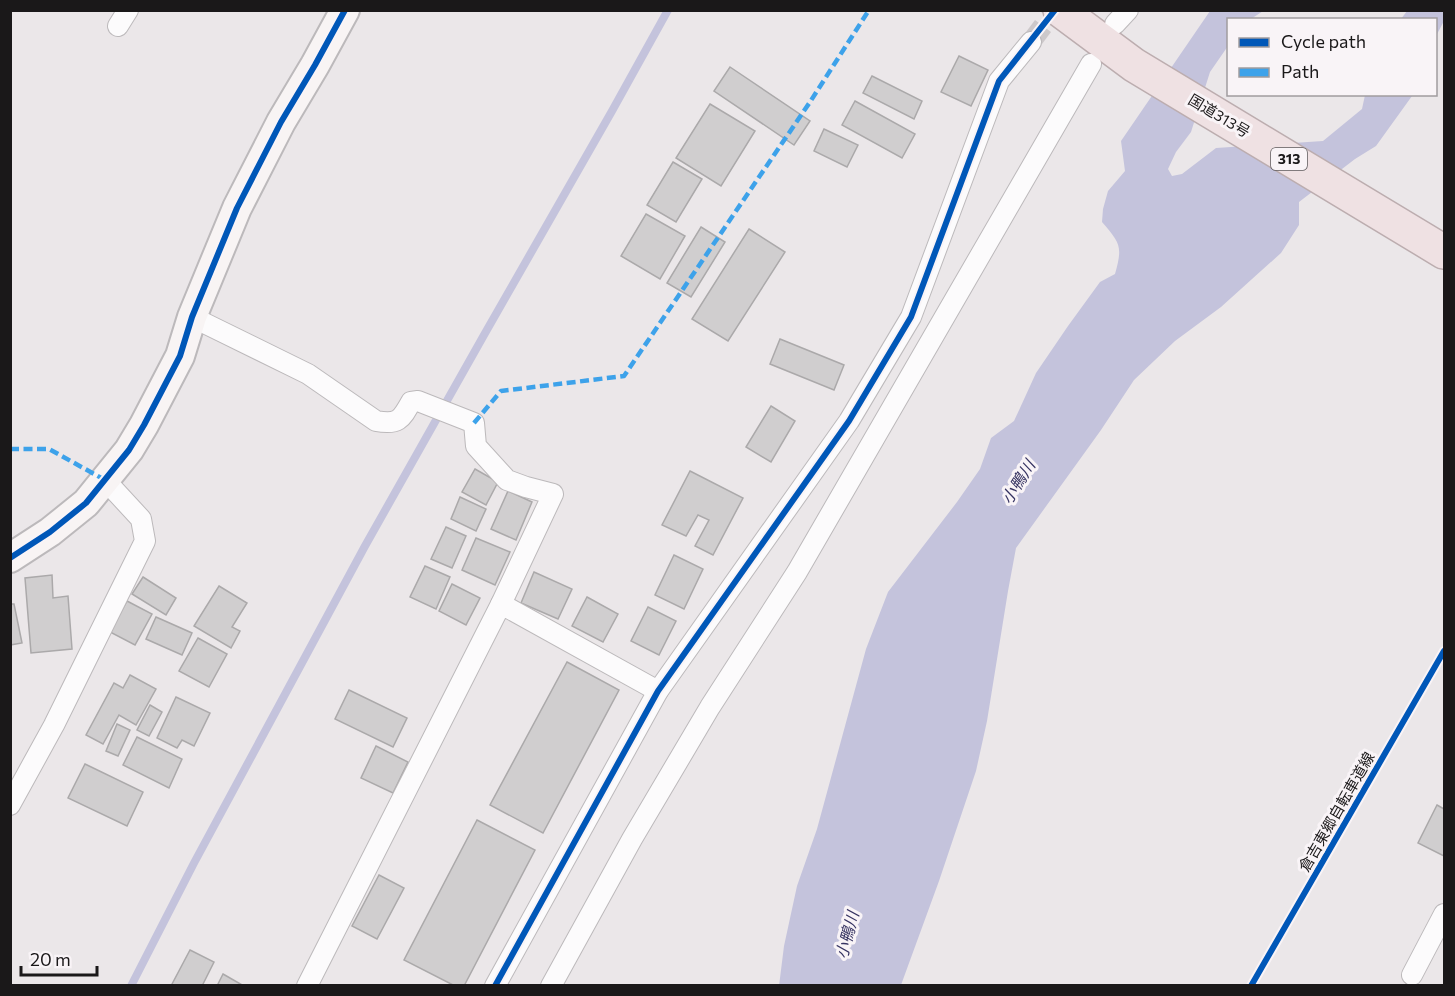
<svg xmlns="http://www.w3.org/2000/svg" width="1455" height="996" viewBox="0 0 1455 996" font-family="Commissioner,'Noto Sans JP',sans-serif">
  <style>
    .water { fill: #c4c3dc }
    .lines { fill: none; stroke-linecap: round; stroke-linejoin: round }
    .stream { stroke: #c4c3dc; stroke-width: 8 }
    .building { fill: #d0cecf; stroke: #aba9aa; stroke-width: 1.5 }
    .street-tunnel { stroke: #ccc8ca; stroke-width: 20; stroke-dasharray: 20 10; stroke-linecap: butt }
    .street-casing { stroke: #bcb9bb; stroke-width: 22 }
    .secondary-casing { stroke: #bcb9bb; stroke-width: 32 }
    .highway-casing { stroke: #bcadaf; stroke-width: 36 }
    .street { stroke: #fcfbfc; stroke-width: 20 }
    .secondary { stroke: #f8f4f4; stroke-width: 28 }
    .highway { stroke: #efe1e3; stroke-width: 33 }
    .quiet { stroke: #3da2ea; stroke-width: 4.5; stroke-dasharray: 9 4.5; stroke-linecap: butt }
    .cycleway-casing { stroke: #f9f4f7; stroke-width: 10 }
    .cycleway { stroke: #0057b8; stroke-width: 6 }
    .labels { text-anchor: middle; stroke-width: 6; stroke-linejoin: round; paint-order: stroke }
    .shield { fill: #f9f4f7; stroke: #5d5a5c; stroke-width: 1.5 }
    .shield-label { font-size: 14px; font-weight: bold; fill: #1a1819 }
    .street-label { font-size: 15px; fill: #1a1819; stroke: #f9f4f7 }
    .water-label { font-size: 16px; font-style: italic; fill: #363362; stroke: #f9f4f7 }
  </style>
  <rect width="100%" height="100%" fill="#ebe7e9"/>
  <g class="water">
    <path d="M1210 11H1263L1251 19 1228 20V46L1210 72 1191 132 1176 152 1168 169 1172 176 1182 174 1216 148 1323 141 1362 109 1365 95H1413L1412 96 1376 146 1355 159 1299 202V225L1281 253 1221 307 1175 341 1134 380 1101 430 1016 548 1008 591 987 721 976 771 939 881 901 985 779 986 784 946 797 886 817 829 866 649 888 592 957 502 980 469 991 438 1014 421 1036 373 1068 326 1100 282 1115 274C1123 246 1120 243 1102 222L1103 209 1108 191 1125 171 1121 141Z"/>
    <polygon points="1407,11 1444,11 1444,21 1436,36 1436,20 1401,19"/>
  </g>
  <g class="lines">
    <polyline class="stream" points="131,986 194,863 365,546 484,335 612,111 668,10"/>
  </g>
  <g class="building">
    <polygon points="959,56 988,70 971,106 941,92"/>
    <polygon points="730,67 810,121 794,145 714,91"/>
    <polygon points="872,76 922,101 914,119 863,93"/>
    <polygon points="855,101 915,134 902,158 842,125"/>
    <polygon points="710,104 755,131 721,186 676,158"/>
    <polygon points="824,129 858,145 847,167 814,151"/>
    <polygon points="673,162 702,179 676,222 647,205"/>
    <polygon points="646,214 685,236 660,279 621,256"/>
    <polygon points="701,227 725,242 691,297 667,283"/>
    <polygon points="749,229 785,252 728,341 692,319"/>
    <polygon points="780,339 844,365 834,390 770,364"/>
    <polygon points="771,406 795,421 771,462 746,447"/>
    <polygon points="475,469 498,482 486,505 462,492"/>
    <polygon points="690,471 743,498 713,555 695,546 709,520 698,515 686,536 662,525"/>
    <polygon points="508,491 532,502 516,540 491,529"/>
    <polygon points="460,497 486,509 476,531 451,519"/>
    <polygon points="446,527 466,536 452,568 431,559"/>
    <polygon points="476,538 510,552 495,585 462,570"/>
    <polygon points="674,555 703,569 684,609 655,595"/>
    <polygon points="425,566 450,577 436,609 410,597"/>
    <polygon points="534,572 572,589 558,619 521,603"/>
    <polygon points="52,575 53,598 68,596 72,649 31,653 25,578"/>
    <polygon points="143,577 176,598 166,615 132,594"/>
    <polygon points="452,584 480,598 466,625 439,611"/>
    <polygon points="219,586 247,603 232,627 240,631 231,648 194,626"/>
    <polygon points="587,597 618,614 603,642 572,626"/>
    <polygon points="127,601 152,614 135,645 110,632"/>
    <polygon points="10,604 14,604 22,643 10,645"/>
    <polygon points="648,607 676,621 659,655 631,641"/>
    <polygon points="156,617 192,633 182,655 146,639"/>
    <polygon points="198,638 227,654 209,687 179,671"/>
    <polygon points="567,662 619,690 543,833 490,805"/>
    <polygon points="130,675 156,689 136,725 119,715 103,744 86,735 114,683 123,688"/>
    <polygon points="349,690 407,718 393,747 335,719"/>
    <polygon points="176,697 210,713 194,746 182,740 177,748 157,738"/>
    <polygon points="150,705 162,712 149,736 137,730"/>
    <polygon points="117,724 130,730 118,756 106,751"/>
    <polygon points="137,737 182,759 169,788 123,765"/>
    <polygon points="376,746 408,762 393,793 361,778"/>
    <polygon points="85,764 143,792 127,826 68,798"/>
    <polygon points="1437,805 1444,809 1444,856 1418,843"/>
    <polygon points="477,820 535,850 464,986 455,986 404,960"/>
    <polygon points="379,875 404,888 377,939 352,926"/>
    <polygon points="190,950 214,962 202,986 171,986"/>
    <polygon points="223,974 244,986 217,986"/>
  </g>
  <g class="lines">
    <polyline class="street-tunnel" points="1031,42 1055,10"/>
    <defs>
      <g id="street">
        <polyline points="1115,24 1128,10"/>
        <polyline points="118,26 128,10"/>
        <path d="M192 317 308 374 376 421C398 425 401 420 411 402L418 401 474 423 476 446 507 480 526 487 553 494 501 604"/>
        <polyline points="10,805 54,725 145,541 141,519 105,480"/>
        <polyline points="1412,975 1444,914"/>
        <polyline points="307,986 501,604 658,691"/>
        <polyline points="495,986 658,691 849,421 911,317 999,81 1031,42"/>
        <polyline points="551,986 632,839 710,707 797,572 1091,64"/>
      </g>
      <polyline id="secondary" points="10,558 50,532 86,503 129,450 144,425 180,356 192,317 237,208 281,122 315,65 345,10"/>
      <polyline id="highway" points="1060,10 1134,65 1444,252"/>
    </defs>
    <use href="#street" class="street-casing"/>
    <use href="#secondary" class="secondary-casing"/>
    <use href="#highway" class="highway-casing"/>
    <use href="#street" class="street"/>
    <use href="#secondary" class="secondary"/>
    <use href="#highway" class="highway"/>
    <g class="quiet">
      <polyline points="474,423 501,391 624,376 810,102 869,10"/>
      <polyline points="10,449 49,449 105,480"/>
    </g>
    <defs>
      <g id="cycleway">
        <polyline points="10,558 50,532 86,503 129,450 144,425 180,356 192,317 237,208 281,122 315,65 345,10"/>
        <polyline points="495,986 658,691 849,421 911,317 999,81 1055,10"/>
        <polyline points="1251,986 1444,651"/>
      </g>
    </defs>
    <use href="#cycleway" class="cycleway-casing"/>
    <use href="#cycleway" class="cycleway"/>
  </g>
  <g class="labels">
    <rect class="shield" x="1271" y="148" width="36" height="22" rx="4.5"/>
    <g class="shield-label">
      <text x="1289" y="164">313</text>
    </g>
    <g class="street-label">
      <text transform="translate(1219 116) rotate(31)" y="5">国道313号</text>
      <text transform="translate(1337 812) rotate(-60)" y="5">倉吉東郷自転車道線</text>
    </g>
    <g class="water-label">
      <text transform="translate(1018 482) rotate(-58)" y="6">小鴨川</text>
      <text transform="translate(847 935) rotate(-75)" y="6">小鴨川</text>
    </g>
  </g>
  <rect width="1455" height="996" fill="none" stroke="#1a1819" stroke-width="24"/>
  <rect x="1227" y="18" width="210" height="78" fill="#f9f4f7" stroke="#a09c9e" stroke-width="1.5"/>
  <rect x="1239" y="38" width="30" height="9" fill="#0057b8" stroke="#a09c9e" stroke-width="1.5"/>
  <text x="1281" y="48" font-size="18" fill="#1a1819">Cycle path</text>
  <rect x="1239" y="68" width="30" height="9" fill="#3da2ea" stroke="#a09c9e" stroke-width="1.5"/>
  <text x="1281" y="78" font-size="18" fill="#1a1819">Path</text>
  <path d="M21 966v9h76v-9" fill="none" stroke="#1a1819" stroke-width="3"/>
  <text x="30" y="966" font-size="18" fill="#1a1819" stroke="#f9f4f7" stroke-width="4.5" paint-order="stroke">20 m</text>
</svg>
